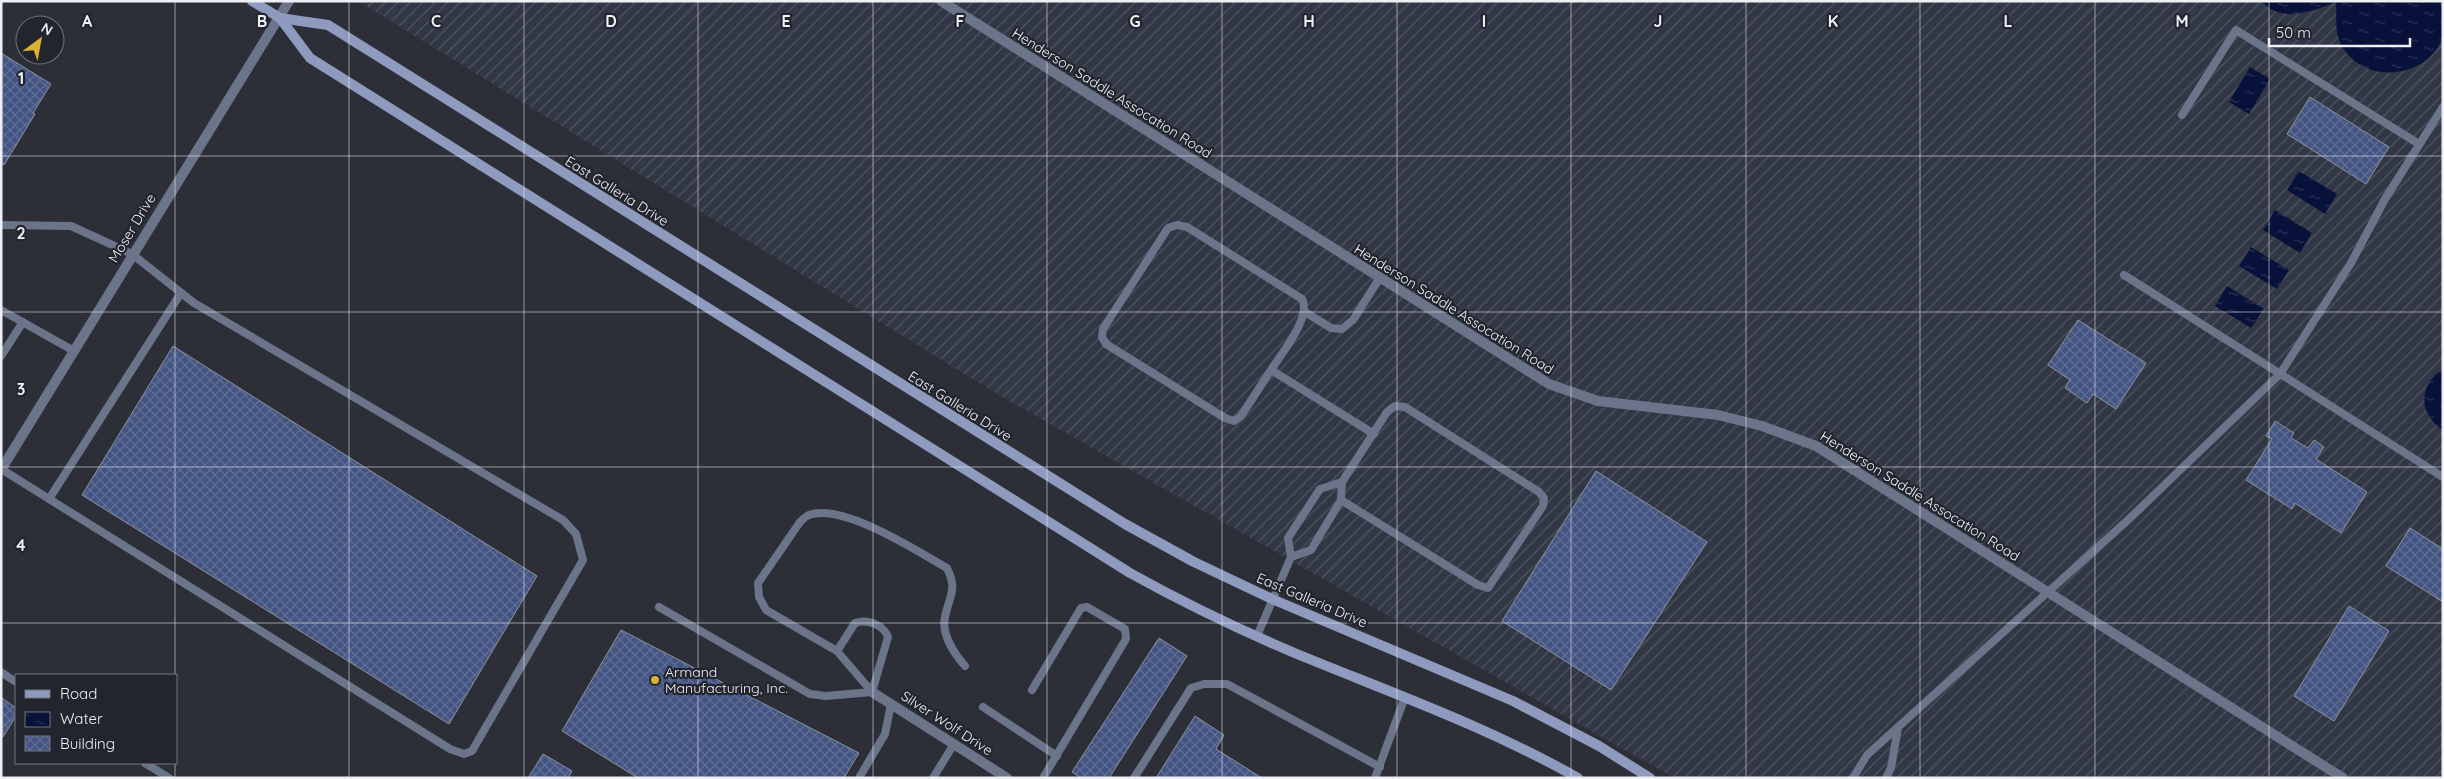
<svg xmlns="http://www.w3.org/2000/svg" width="2444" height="779" viewBox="0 0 2444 779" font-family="Quicksand,sans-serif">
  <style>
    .industrial { fill: url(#industrial-furrows) }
    .water { fill: url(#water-ripples) }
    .building { fill: url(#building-cross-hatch); stroke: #8d919b }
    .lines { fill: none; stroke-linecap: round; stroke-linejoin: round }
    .service { stroke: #6c748a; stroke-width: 8 }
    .minor { stroke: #6c748a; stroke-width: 10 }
    .secondary { stroke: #8e9bbe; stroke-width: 10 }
    .grid { fill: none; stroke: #eef0f6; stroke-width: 1; stroke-opacity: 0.55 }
    .poi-dot { fill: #ddb133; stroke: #22252d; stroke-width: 2 }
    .labels { text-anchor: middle; stroke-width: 4.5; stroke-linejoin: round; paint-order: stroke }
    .street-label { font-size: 14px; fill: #eef0f6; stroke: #22252d }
    .poi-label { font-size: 14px; fill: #eef0f6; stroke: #22252d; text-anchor: start }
    .grid-label { font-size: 16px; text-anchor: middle; font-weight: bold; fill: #eef0f6; stroke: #22252d; stroke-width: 4.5; stroke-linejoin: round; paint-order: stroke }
  </style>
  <defs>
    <pattern id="industrial-furrows" width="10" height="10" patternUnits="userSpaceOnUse" patternTransform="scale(1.25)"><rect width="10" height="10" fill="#323745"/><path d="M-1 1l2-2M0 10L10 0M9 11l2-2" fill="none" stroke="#505460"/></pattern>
    <pattern id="water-ripples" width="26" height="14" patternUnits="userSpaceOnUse" patternTransform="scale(1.25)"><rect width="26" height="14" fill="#081139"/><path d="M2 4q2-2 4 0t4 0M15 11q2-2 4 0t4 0" fill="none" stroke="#2c3456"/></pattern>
    <pattern id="building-cross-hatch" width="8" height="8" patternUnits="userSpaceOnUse" patternTransform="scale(1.25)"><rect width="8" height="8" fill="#445583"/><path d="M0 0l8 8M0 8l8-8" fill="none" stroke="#5f6e95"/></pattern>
  </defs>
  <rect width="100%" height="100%" fill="#2c2f37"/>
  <polygon class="industrial" points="358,1 2443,1 2443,778 1674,778 997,394"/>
  <g class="water">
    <path d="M2262 1H2443C2443 11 2444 27 2443 36 2429 80 2361 86 2341 44 2334 31 2337 16 2336 2 2314 11 2280 24 2262 1Z"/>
    <polygon points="2250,67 2270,79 2249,114 2229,102"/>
    <polygon points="2299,171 2337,194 2325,214 2287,190"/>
    <polygon points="2275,210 2312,233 2300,253 2263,230"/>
    <polygon points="2251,247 2289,270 2277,289 2239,266"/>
    <polygon points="2227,286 2264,309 2251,328 2215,306"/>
    <path d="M2443 369V430C2418 414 2418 385 2443 369Z"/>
  </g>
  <g class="building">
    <polygon points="1,53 51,84 33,113 35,114 4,165 1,163"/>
    <polygon points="2310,97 2389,147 2366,184 2287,134"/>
    <polygon points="2078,320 2146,363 2116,409 2093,394 2087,403 2065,388 2070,380 2048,365"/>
    <polygon points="173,346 537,576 449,724 82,495"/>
    <polygon points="2275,421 2294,433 2291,438 2308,448 2314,440 2324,447 2316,459 2367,492 2341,533 2295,503 2292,509 2246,480 2272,439 2266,436"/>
    <polygon points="1596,471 1707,542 1611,690 1502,621"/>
    <polygon points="2410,528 2443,549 2443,602 2386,566"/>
    <polygon points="2349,606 2389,631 2334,721 2294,696"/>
    <polygon points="621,630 859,753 844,778 638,778 562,731"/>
    <polygon points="1159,638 1187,656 1109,778 1081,778 1072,772"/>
    <polygon points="2,698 16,708 16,716 3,737"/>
    <polygon points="1195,716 1224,735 1216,749 1262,778 1156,778"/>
    <polygon points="543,754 572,771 568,778 528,778"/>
  </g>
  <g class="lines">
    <g class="service">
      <polyline points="2182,115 2236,30 2419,144"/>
      <polyline points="1,225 71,226 132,254 194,303 563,520 576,534 583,560 472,751 464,754 450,749 1,469"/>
      <polyline points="2124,275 2443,477"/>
      <polyline points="1,310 74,351"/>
      <polyline points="1305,312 1331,328 1342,329 1353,320 1379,279"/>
      <polyline points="1,356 23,322"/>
      <path d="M1271 370 1241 416 1234 421 1225 418 1106 344 1102 337 1103 329 1168 228 1177 225 1187 227 1302 299C1312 317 1281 354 1271 370L1374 434"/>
      <polyline points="49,499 181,293"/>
      <polyline points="1291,557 1311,550 1341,500 1342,482 1387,412 1395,406 1405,407 1539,492 1544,498 1543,506 1488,588 1478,585 1341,500"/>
      <polyline points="659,607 810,694 826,696 872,692"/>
      <polyline points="1257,636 1291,557 1288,538 1320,489 1342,482"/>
      <path d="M837 651 855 623C867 619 883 624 888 637L872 692"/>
      <polyline points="1,672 16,682"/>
      <polyline points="1032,690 1081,608 1087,607 1125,629 1126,639 1043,778"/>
      <path d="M872 692 837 651 766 610 759 597 758 583 800 522C802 520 806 516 809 515 843 503 917 551 947 568 958 590 949 596 945 617 941 635 954 653 965 666"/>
      <polyline points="983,707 1057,756"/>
      <polyline points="145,763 169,778"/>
      <polyline points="859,778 885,734 891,704"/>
      <polyline points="933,778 954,744"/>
      <polyline points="1134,778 1191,688 1204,684 1227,684 1380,767"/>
      <polyline points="1375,778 1405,697"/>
      <polyline points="1853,778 1867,755 2128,520 2280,374 2351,263 2385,199 2443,107"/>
      <polyline points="1886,778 1891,768 1898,728"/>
    </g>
    <g class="minor">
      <polyline points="941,1 1549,384 1598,401 1718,415 1762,426 1816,446 2343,778"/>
      <polyline points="1,470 289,1"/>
      <polyline points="872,692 1007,778"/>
    </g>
    <g class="secondary">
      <path d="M252 1 280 18 310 58 1130 573C1184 603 1240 630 1297 654 1392 693 1488 727 1578 778"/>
      <polyline points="280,18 328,25 1125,524 1194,562 1272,599 1513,701 1599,746 1650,778"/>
    </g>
  </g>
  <path class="grid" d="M175 1V675M349 1V778M524 1V778M698 1V778M873 1V778M1047 1V778M1222 1V778M1397 1V778M1571 1V778M1746 1V778M1920 1V778M2095 1V778M2269 1V778M1 156H2443M1 312H2443M1 467H2443M1 623H2443M175 763V778"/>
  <circle class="poi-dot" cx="655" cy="680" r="5"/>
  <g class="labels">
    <g class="street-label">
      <text transform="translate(1112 93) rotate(32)" y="5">Henderson Saddle Assocation Road</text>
      <text transform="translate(617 191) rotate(32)" y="5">East Galleria Drive</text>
      <text transform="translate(132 228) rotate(-59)" y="5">Moser Drive</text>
      <text transform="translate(1454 309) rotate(32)" y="5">Henderson Saddle Assocation Road</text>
      <text transform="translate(960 406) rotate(32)" y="5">East Galleria Drive</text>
      <text transform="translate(1920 496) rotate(32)" y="5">Henderson Saddle Assocation Road</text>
      <text transform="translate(1312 600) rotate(23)" y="5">East Galleria Drive</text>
      <text transform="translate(947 723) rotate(33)" y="5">Silver Wolf Drive</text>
    </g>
    <g class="poi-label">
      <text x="665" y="677">Armand<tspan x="665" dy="16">Manufacturing, Inc.</tspan></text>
    </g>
  </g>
  <g class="grid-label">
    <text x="87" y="27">A</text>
    <text x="262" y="27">B</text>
    <text x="436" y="27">C</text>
    <text x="611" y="27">D</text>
    <text x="786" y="27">E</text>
    <text x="960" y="27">F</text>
    <text x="1135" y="27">G</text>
    <text x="1309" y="27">H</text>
    <text x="1484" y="27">I</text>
    <text x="1658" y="27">J</text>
    <text x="1833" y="27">K</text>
    <text x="2008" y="27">L</text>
    <text x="2182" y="27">M</text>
    <text x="21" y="84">1</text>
    <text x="21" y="239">2</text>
    <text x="21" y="395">3</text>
    <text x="21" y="551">4</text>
  </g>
  <rect width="2444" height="779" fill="none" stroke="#eef0f6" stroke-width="5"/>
  <rect x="15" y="674" width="162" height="90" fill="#22252d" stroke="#74767d"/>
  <rect x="25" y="690" width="25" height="8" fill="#8e9bbe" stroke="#74767d"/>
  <text x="60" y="699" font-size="15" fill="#eef0f6">Road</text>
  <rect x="25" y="712" width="25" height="15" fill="url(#water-ripples)" stroke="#74767d"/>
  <text x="60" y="724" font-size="15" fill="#eef0f6">Water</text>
  <rect x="25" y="736" width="25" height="15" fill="url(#building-cross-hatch)" stroke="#74767d"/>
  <text x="60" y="749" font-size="15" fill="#eef0f6">Building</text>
  <g transform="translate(40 40) rotate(32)"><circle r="24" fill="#22252d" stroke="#74767d"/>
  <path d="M0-4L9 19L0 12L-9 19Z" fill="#ddb133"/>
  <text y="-8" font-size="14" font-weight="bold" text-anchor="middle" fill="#eef0f6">N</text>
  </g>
  <path d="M2269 38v8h141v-8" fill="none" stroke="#eef0f6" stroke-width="2.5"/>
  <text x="2276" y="38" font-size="15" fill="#eef0f6" stroke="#22252d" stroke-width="4" paint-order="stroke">50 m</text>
</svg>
